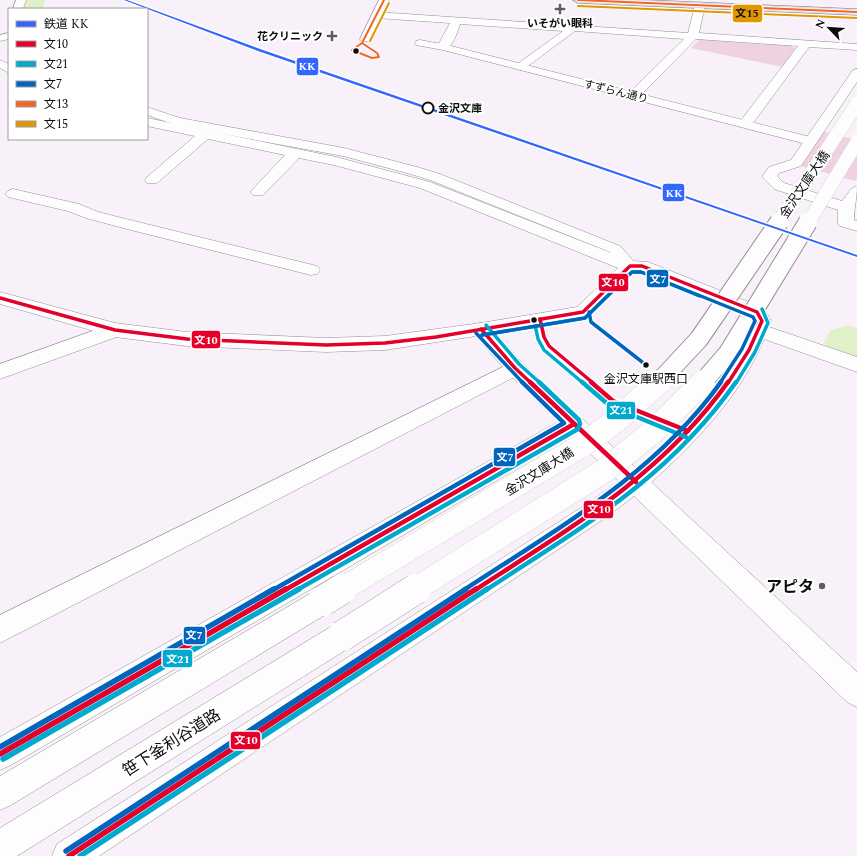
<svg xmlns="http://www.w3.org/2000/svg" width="857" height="856" viewBox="0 0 857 856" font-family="Spectral,'Noto Sans JP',serif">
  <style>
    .green { fill: #eed2e1 }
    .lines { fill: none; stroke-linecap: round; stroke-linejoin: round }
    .river { fill: #e0f1ca; fill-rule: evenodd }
    .pedestrian-casing { stroke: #938f93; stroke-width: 1 }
    .minor-casing { stroke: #938f93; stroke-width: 1 }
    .tertiary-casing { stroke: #938f93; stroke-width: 1 }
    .trunk-casing { stroke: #807c80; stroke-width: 1 }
    .pedestrian { fill: #fefdfe; fill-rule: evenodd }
    .minor { fill: #fefdfe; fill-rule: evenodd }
    .tertiary { fill: #fefdfe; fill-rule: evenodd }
    .trunk { fill: #e4d8e8; fill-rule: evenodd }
    .tertiary-bridge-far3-casing { stroke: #938f93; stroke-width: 14; stroke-linecap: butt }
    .tertiary-bridge-far2-casing { stroke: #938f93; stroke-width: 20; stroke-linecap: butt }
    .tertiary-bridge-far1-casing { stroke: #938f93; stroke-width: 24; stroke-linecap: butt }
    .tertiary-bridge-casing { stroke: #938f93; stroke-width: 31; stroke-linecap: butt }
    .tertiary-bridge-far3 { stroke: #fefdfe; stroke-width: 14 }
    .tertiary-bridge-far2 { stroke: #fefdfe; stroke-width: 18 }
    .tertiary-bridge-far1 { stroke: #fefdfe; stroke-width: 24 }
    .tertiary-bridge { stroke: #fefdfe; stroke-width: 30 }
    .bus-1-far2-casing { stroke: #fff; stroke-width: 6 }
    .bus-1-far1-casing { stroke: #fff; stroke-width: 8 }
    .bus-1-casing { stroke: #fff; stroke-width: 8 }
    .bus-2-far2-casing { stroke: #fff; stroke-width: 6 }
    .bus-2-far1-casing { stroke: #fff; stroke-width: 8 }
    .bus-2-casing { stroke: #fff; stroke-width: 8 }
    .bus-3-far2-casing { stroke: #fff; stroke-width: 6 }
    .bus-3-far1-casing { stroke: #fff; stroke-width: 8 }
    .bus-3-casing { stroke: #fff; stroke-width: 8 }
    .bus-4-casing { stroke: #fff; stroke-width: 3.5 }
    .bus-5-casing { stroke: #fff; stroke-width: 3.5 }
    .bus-1-far2 { stroke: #e4002b; stroke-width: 3.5 }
    .bus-1-far1 { stroke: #e4002b; stroke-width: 4.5 }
    .bus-1 { stroke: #e4002b; stroke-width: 5.5 }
    .bus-2-far2 { stroke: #00a9ce; stroke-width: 3.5 }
    .bus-2-far1 { stroke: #00a9ce; stroke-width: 4.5 }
    .bus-2 { stroke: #00a9ce; stroke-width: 5.5 }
    .bus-3-far2 { stroke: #0065bd; stroke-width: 3.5 }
    .bus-3-far1 { stroke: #0065bd; stroke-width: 4.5 }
    .bus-3 { stroke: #0065bd; stroke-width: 5.5 }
    .bus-4 { stroke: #f26522; stroke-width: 2 }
    .bus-5 { stroke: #e09701; stroke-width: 2 }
    .rail-1-casing { stroke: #fff; stroke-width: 3 }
    .rail-1 { fill: #36f; fill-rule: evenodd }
    .poi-dot { fill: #5f5c5f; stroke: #fff; stroke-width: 1.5 }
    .bus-dot { fill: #0c0c0c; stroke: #fff; stroke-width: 1.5 }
    .stop-dot { fill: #fff; stroke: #0c0c0c; stroke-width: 2 }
    .labels { text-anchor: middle; stroke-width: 4; stroke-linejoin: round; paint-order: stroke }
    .far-poi-label { font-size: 11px; font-weight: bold; fill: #0c0c0c; stroke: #fff }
    .far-street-label { font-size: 11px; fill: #0c0c0c; stroke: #fff }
    .far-stop-label { font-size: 11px; font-weight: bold; fill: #0c0c0c; stroke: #fff; text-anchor: start }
    .bus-label { font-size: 12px; fill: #0c0c0c; stroke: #fff }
    .street-label { font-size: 13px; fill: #0c0c0c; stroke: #fff }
    .near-poi-label { font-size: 16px; font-weight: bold; fill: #0c0c0c; stroke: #fff; text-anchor: end }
    .near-street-label { font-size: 16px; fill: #0c0c0c; stroke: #fff }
    .line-badge { stroke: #fff; stroke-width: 1.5 }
    .badge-label { font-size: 11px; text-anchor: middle; font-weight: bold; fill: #fff }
    .pale-badge-label { font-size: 11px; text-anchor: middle; font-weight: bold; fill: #111 }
  </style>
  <rect width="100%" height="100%" fill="#f9f1fa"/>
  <g class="green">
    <polygon points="700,39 790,45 796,49 782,67 691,48"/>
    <polygon points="822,131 857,140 857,178 855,181 797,165"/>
  </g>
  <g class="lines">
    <g class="river">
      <polygon points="21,0 45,0 42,9 18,9"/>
      <polygon points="848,325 857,328 857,362 831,354 824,342 831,330"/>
    </g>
    <defs>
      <g id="pedestrian">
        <polygon points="420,40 447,45 814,138 816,141 810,145 443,50 416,45 415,43 416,41"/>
        <path d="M147 107 180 118 344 148 417 167 440 174 620 246 638 266 636 269C623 273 617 261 610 252L430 180 407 173 343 156 179 126 147 115Z"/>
      </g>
      <g id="minor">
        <polygon points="16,0 26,0 23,9 13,9"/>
        <path d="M700 2 705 5 699 33 857 44V50L809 47 751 126H741L739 123 798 46 696 39 638 98 634 99 628 95 630 92 684 39 575 31 524 69 520 70 514 67 516 65 563 31 460 24C457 33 453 48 443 50L437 47 450 23 376 18 371 15 376 12 688 33 695 5Z"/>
        <polygon points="9,33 9,39 0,41 0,35"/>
        <polygon points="0,60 9,64 9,73 0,68"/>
        <path d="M857 69V82L801 166 779 173 777 176 784 183 842 201 852 188 857 186C857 199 854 208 854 220L857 221V231L840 226 838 223V210L774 189 762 177 769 167 791 160 853 70Z"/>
        <path d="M147 118 336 157 430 182 632 261 648 262 764 308 771 321 769 327 857 357V372L764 339C740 398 691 447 644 489L636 492 628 489 624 482 628 475C679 431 725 383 753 321L750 316 640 271H635L590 316 481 335 474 334 471 329 474 324 481 323 577 307 618 268 420 188 334 165 299 158 263 195H253L250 192 253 189 285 155 208 139 157 183H147L145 180 147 177 195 136 147 126Z"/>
        <polygon points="13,189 79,204 98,212 138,222 317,266 320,270 317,274 311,275 127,229 86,218 68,211 8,197 5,194 8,191"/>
        <polygon points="115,323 122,325 125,330 122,335 0,379 0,364"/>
        <polygon points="515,361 522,363 525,368 522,373 0,643 0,615"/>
      </g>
      <g id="tertiary">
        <polygon points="379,0 389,0 370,39 369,41 361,41 360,39"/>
        <polygon points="0,292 115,323 187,332 326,338 385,336 481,323 488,324 522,363 857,672 857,707 847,702 634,496 608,516 99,856 52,856 57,844 590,502 619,481 572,436 11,765 0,770 0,737 558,422 508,373 476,336 385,350 326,352 187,346 115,337 0,304"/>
        <polygon points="323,588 333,592 336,601 333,610 11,805 0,810 0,776 313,592"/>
        <polygon points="342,622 352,626 356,636 352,646 17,856 0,856 0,828 332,626"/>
      </g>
      <polygon id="trunk" points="573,0 646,0 857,9 857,15 578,3"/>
    </defs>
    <use href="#pedestrian" class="pedestrian-casing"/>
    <use href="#minor" class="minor-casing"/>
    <use href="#tertiary" class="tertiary-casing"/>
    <use href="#trunk" class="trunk-casing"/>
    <use href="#pedestrian" class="pedestrian"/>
    <use href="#minor" class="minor"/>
    <use href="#tertiary" class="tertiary"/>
    <use href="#trunk" class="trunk"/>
    <defs>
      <g id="tertiary-bridge-far3">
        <polyline points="778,223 857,104"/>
        <polyline points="808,223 857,142"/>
      </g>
      <g id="tertiary-bridge-far2">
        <polyline points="658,383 699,339 779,222"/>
        <polyline points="702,383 728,353 808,222"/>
      </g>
      <g id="tertiary-bridge-far1">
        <polyline points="341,590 581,446 617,420 659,382"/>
        <polyline points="414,590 607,469 656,429 703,382"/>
      </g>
      <g id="tertiary-bridge">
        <polyline points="323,601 342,589"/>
        <polyline points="342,636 416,589"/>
      </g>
    </defs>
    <use href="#tertiary-bridge-far3" class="tertiary-bridge-far3-casing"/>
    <use href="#tertiary-bridge-far2" class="tertiary-bridge-far2-casing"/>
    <use href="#tertiary-bridge-far1" class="tertiary-bridge-far1-casing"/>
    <use href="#tertiary-bridge" class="tertiary-bridge-casing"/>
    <use href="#tertiary-bridge-far3" class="tertiary-bridge-far3"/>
    <use href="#tertiary-bridge-far2" class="tertiary-bridge-far2"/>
    <use href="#tertiary-bridge-far1" class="tertiary-bridge-far1"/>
    <use href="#tertiary-bridge" class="tertiary-bridge"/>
    <defs>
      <g id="bus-1-far2">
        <polyline points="0,298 115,330 187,339 326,345 385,343 436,337 583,312 630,266 642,266 757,312 762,321 749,350 728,383"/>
        <polyline points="540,319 544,337 549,346 593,383"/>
        <polyline points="481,329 515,368 531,383"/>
      </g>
      <g id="bus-1-far1">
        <polyline points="530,382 636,482"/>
        <polyline points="591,382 613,401 688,431"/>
        <polyline points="285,590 574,424"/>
        <path d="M475 590C569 529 662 475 728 382"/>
      </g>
      <g id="bus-1">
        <polyline points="0,754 286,589"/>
        <polyline points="69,856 476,589"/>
      </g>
      <g id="bus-2-far2">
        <polyline points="534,320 538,339 544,350 583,383"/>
        <polyline points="486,325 519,364 540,383"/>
        <polyline points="482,335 585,318 632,272 641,272 699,296"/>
        <polyline points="736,383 755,352 768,323 762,309"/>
      </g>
      <g id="bus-2-far1">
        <polyline points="582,382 610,406 686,437"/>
        <polyline points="297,590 578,429 580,424 579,420 539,382"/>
        <path d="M486 590C582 527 668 479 736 382"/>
      </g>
      <g id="bus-2">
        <polyline points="3,759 299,589"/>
        <polyline points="80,856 487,589"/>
      </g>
      <g id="bus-3-far2">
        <polyline points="589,312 591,322 646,365"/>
        <polyline points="476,333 523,383"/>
        <polyline points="482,335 585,318 632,272 641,272 753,317 755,321 742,349 720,383"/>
      </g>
      <g id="bus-3-far1">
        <polyline points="273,590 564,423 522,382"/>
        <path d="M464 590C557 529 655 474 721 382"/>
      </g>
      <g id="bus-3">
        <polyline points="0,747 274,589"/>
        <polyline points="66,851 466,589"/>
      </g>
      <g id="bus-4">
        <polyline points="578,0 857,12"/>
        <polygon points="362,43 377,53 379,57 372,58 352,50"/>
        <polyline points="362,43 384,0"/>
      </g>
      <g id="bus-5">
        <polyline points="578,6 857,18"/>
        <polyline points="370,41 389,3"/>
      </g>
    </defs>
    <use href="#bus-1-far2" class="bus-1-far2-casing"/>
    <use href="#bus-1-far1" class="bus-1-far1-casing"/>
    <use href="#bus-1" class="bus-1-casing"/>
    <use href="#bus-2-far2" class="bus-2-far2-casing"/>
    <use href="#bus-2-far1" class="bus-2-far1-casing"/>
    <use href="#bus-2" class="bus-2-casing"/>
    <use href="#bus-3-far2" class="bus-3-far2-casing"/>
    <use href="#bus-3-far1" class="bus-3-far1-casing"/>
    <use href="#bus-3" class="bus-3-casing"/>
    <use href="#bus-4" class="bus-4-casing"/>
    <use href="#bus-5" class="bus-5-casing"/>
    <use href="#bus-1-far2" class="bus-1-far2"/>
    <use href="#bus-1-far1" class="bus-1-far1"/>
    <use href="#bus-1" class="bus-1"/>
    <use href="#bus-2-far2" class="bus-2-far2"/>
    <use href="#bus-2-far1" class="bus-2-far1"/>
    <use href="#bus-2" class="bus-2"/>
    <use href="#bus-3-far2" class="bus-3-far2"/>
    <use href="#bus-3-far1" class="bus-3-far1"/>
    <use href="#bus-3" class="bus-3"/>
    <use href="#bus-4" class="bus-4"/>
    <use href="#bus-5" class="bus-5"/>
    <defs>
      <polygon id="rail-1" points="124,0 127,0 260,49 857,255 857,257 258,51"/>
    </defs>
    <use href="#rail-1" class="rail-1-casing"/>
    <use href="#rail-1" class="rail-1"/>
  </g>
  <g class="poi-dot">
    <path d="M558 3h4v4h4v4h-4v4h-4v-4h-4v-4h4z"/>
    <path d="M330 30h4v4h4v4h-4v4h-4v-4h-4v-4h4z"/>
    <circle cx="822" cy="586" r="4"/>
  </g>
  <g class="bus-dot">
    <circle cx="356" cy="51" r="3.5"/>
    <circle cx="534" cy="320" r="3.5"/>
    <circle cx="646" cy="365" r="3.5"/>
  </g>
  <circle class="stop-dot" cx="428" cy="108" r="5.5"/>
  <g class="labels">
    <g class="far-poi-label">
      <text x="560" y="27">いそがい眼科</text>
      <text x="323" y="40" text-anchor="end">花クリニック</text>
    </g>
    <g class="far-street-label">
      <text transform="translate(616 91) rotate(14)" y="4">すずらん通り</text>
    </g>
    <g class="far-stop-label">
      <text x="438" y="112">金沢文庫</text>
    </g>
    <g class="bus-label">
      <text x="646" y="383">金沢文庫駅西口</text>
    </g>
    <g class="street-label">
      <text transform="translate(804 184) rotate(-56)" y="5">金沢文庫大橋</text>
      <text transform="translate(539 471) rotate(-32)" y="5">金沢文庫大橋</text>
    </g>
    <g class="near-poi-label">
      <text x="814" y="592">アピタ</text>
    </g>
    <g class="near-street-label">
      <text transform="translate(171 742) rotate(-32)" y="6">笹下釜利谷道路</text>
    </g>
  </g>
  <g class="line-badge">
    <rect x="732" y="4" width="31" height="19" rx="4" fill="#e09701"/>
    <rect x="296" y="57" width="23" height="19" rx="4" fill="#36f"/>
    <rect x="662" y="183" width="23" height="19" rx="4" fill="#36f"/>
    <rect x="646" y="269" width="23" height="19" rx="4" fill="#0065bd"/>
    <rect x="598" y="273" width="31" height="19" rx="4" fill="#e4002b"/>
    <rect x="191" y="330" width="30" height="19" rx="4" fill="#e4002b"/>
    <rect x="606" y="401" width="30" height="19" rx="4" fill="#00a9ce"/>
    <rect x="493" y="447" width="23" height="20" rx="4" fill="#0065bd"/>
    <rect x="583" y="500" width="31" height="19" rx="4" fill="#e4002b"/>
    <rect x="183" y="626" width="23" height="19" rx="4" fill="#0065bd"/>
    <rect x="162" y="649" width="31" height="19" rx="4" fill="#00a9ce"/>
    <rect x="230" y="731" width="31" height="19" rx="4" fill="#e4002b"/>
  </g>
  <g class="badge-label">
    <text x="307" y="70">KK</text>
    <text x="674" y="197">KK</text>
    <text x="658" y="283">文7</text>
    <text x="613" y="286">文10</text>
    <text x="206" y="344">文10</text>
    <text x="621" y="414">文21</text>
    <text x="505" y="461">文7</text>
    <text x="599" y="513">文10</text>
    <text x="194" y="639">文7</text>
    <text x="178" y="663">文21</text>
    <text x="246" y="744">文10</text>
  </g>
  <g class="pale-badge-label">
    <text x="747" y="17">文15</text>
  </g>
  <rect x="8" y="8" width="140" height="132" fill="#ffffff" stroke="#9e9e9e"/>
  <rect x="16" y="21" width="20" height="6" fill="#3366ff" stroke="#9e9e9e"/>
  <text x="44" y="28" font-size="12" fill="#0c0c0c">鉄道 KK</text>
  <rect x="16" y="41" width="20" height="6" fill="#e4002b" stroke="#9e9e9e"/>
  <text x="44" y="48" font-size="12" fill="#0c0c0c">文10</text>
  <rect x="16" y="61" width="20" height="6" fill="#00a9ce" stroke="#9e9e9e"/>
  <text x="44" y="68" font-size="12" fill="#0c0c0c">文21</text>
  <rect x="16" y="81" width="20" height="6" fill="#0065bd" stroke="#9e9e9e"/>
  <text x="44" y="88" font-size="12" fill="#0c0c0c">文7</text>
  <rect x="16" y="101" width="20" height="6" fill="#f26522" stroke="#9e9e9e"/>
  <text x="44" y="108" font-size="12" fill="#0c0c0c">文13</text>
  <rect x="16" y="121" width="20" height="6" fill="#e09701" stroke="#9e9e9e"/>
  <text x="44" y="128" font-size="12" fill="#0c0c0c">文15</text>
  <g transform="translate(829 28) rotate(295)" stroke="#ffffff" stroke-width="3" paint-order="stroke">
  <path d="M0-3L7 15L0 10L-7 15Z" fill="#0c0c0c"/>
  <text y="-6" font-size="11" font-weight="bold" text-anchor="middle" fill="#0c0c0c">N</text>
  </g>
</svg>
